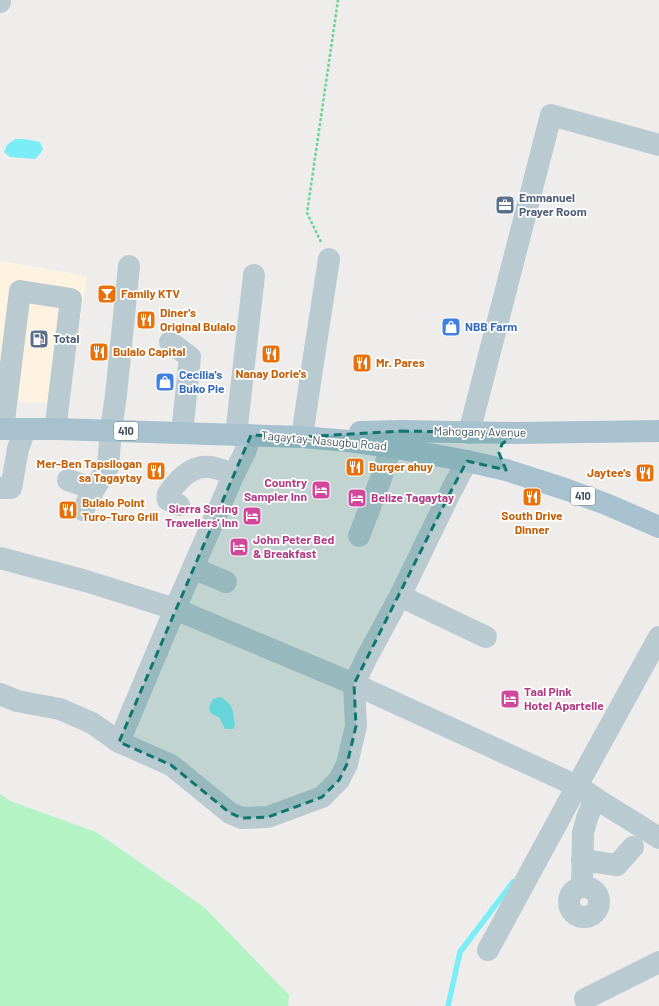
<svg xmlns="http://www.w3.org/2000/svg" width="659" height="1006" viewBox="0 0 659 1006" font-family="Barlow,sans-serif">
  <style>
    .commercial { fill: #fef2e1 }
    .green { fill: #b3f3c4 }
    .water { fill: #7bedf6 }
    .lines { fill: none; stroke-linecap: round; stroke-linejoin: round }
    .stream { stroke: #7bedf6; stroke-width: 5.5 }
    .path { stroke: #68d590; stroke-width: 2.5; stroke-dasharray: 3 2; stroke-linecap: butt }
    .minor { stroke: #bacad1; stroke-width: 22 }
    .major { stroke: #a8c1cf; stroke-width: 22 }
    .marked { fill: #0f766e; fill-opacity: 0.2; stroke: #0f766e; stroke-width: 3; stroke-dasharray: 8 5; stroke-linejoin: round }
    .labels { text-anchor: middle; stroke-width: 3.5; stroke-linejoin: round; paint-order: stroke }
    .shield { fill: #fff; stroke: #7b878d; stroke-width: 1 }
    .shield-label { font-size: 11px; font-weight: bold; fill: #42535c }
    .service-label { font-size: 12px; font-weight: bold; fill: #4e5e75; stroke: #fff; text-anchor: start }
    .food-label { font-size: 12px; font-weight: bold; fill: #c56008; stroke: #fff; text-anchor: start }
    .shop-label { font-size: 12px; font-weight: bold; fill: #366cbe; stroke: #fff; text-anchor: start }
    .street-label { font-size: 12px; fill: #42535c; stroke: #fff }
    .hotel-label { font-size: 12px; font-weight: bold; fill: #b23c85; stroke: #fff; text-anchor: start }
  </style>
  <rect width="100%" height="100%" fill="#efecec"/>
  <polygon class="commercial" points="0,261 87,276 68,403 0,402"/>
  <polygon class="green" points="0,794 10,801 96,832 204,907 289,995 288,1006 0,1006"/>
  <g class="water">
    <polygon points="15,139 24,139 40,142 43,149 40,154 35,159 10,157 4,152 7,145"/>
    <path d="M220 697C233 704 233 710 235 724L233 729H225L219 717C207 713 208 709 213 699Z"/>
  </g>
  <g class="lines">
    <polyline class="stream" points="448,1006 460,952 513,882"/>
    <polyline class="path" points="321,242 307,213 338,0"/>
    <g class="minor">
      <polyline points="0,2 0,0"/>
      <polyline points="170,342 190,357 182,433"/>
      <polyline points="3,429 20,291 71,299 56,423 57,429"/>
      <polyline points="469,433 551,115 659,145"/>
      <polyline points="236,435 254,275"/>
      <polyline points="302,437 312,369 329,259"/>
      <polyline points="68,480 94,489"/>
      <polyline points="0,488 11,488 18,449 25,429"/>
      <path d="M179 505 168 500C166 494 170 491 174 486 183 475 195 465 210 467 218 468 227 472 234 474"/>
      <polyline points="83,510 94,489 108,467 111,430 116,395 129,266"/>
      <polyline points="359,536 380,481 391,447"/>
      <polyline points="0,558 86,581 175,609 354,684 577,786 595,798 659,838"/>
      <polyline points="193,568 226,582"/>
      <polyline points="400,596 486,637"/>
      <polyline points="0,694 17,701 60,709 92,723 119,742 171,765 230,813 242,818 268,817 322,797 339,780 347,764 356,726 354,684 367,657 400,596 451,491 467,461"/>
      <polyline points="119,742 175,609 234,474 245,452 251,435"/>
      <polyline points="582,860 617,865 633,847"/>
      <circle cx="584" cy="902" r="15"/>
      <polyline points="582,887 583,833 587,818 595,798"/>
      <polyline points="488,950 577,786 659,637"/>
      <polyline points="585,999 659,962"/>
    </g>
    <g class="major">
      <polyline points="0,429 57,429 302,437 348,441 391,447 467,461 506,470 565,489 606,504 659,527"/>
      <polyline points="360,432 401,431 517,433 659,431"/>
    </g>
  </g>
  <path class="marked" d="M401 431 517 433 502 444 499 453 506 470 467 461 451 491 354 684 356 726 347 764 339 780 322 797 268 817 242 818 230 813 171 765 119 742 251 435 302 437Z"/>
  <defs>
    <symbol id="office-square" viewBox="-11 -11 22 22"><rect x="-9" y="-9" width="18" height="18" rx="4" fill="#5c6f8a" stroke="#fff"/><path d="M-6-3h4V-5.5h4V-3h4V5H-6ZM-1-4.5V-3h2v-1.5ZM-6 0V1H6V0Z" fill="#fff"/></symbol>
    <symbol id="bar-square" viewBox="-11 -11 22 22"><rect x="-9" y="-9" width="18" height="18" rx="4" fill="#e8710a" stroke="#fff"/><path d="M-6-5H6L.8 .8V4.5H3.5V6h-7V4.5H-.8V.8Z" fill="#fff"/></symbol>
    <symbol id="restaurant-square" viewBox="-11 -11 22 22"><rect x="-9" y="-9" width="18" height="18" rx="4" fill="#e8710a" stroke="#fff"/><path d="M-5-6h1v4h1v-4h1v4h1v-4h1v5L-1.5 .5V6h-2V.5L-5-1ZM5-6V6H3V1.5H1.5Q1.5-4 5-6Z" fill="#fff"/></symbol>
    <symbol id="shop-square" viewBox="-11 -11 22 22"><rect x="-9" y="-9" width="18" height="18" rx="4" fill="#3f7fe0" stroke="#fff"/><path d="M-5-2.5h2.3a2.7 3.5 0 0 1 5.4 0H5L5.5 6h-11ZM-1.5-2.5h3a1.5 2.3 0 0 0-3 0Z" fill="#fff"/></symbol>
    <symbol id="fuel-square" viewBox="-11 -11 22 22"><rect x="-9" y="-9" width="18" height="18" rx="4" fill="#5c6f8a" stroke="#fff"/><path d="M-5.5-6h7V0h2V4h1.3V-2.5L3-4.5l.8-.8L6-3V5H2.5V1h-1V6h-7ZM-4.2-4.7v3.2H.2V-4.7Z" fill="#fff"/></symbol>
    <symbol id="hotel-square" viewBox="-11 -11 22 22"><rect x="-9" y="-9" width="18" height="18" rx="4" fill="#d1479c" stroke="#fff"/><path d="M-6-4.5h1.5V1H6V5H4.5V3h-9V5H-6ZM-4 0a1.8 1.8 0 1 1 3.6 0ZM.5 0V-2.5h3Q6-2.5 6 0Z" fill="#fff"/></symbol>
  </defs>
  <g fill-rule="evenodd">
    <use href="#office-square" x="494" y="194" width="22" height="22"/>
    <use href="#bar-square" x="96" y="283" width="22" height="22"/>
    <use href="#restaurant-square" x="135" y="309" width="22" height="22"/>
    <use href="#shop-square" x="440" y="316" width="22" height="22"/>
    <use href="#fuel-square" x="28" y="328" width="22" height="22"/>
    <use href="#restaurant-square" x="88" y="341" width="22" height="22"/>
    <use href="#restaurant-square" x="260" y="343" width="22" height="22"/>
    <use href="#restaurant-square" x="351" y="352" width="22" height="22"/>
    <use href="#shop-square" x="154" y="371" width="22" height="22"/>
    <use href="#restaurant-square" x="344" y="456" width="22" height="22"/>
    <use href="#restaurant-square" x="145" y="460" width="22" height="22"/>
    <use href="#restaurant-square" x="634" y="462" width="22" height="22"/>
    <use href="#hotel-square" x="310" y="479" width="22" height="22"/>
    <use href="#restaurant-square" x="521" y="486" width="22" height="22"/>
    <use href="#hotel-square" x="346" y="487" width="22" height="22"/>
    <use href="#restaurant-square" x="57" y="499" width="22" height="22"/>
    <use href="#hotel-square" x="241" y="505" width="22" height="22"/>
    <use href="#hotel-square" x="228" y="536" width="22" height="22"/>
    <use href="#hotel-square" x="499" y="688" width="22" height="22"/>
  </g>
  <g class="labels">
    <g class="shield">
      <rect x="114" y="422" width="24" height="18" rx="3"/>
      <rect x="571" y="487" width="24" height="18" rx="3"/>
    </g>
    <g class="shield-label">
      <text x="126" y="435">410</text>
      <text x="583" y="500">410</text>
    </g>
    <g class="service-label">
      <text x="519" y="202">Emmanuel<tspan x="519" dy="14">Prayer Room</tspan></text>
      <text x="53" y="343">Total</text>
    </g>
    <g class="food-label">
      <text x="121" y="298">Family KTV</text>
      <text x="160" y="317">Diner's<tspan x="160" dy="14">Original Bulalo</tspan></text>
      <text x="113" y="356">Bulalo Capital</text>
      <text x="376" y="367">Mr. Pares</text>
      <text x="271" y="378" text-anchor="middle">Nanay Dorie's</text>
      <text x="142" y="468" text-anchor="end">Mer-Ben Tapsilogan<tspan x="142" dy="14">sa Tagaytay</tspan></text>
      <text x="369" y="471">Burger ahuy</text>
      <text x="631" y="477" text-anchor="end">Jaytee's</text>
      <text x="82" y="507">Bulalo Point<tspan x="82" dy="14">Turo-Turo Grill</tspan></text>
      <text x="532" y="520" text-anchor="middle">South Drive<tspan x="532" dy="14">Dinner</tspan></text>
    </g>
    <g class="shop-label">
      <text x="465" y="331">NBB Farm</text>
      <text x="179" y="379">Cecilia's<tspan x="179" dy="14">Buko Pie</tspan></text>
    </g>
    <g class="street-label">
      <text transform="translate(480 432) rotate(1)" y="4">Mahogany Avenue</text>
      <text transform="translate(324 441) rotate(5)" y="4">Tagaytay-Nasugbu Road</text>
    </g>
    <g class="hotel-label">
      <text x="307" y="487" text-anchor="end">Country<tspan x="307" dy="14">Sampler Inn</tspan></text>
      <text x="371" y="502">Belize Tagaytay</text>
      <text x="238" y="513" text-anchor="end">Sierra Spring<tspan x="238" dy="14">Travellers' Inn</tspan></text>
      <text x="253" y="544">John Peter Bed<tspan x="253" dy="14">&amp; Breakfast</tspan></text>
      <text x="524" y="696">Taal Pink<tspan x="524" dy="14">Hotel Apartelle</tspan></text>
    </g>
  </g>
</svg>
